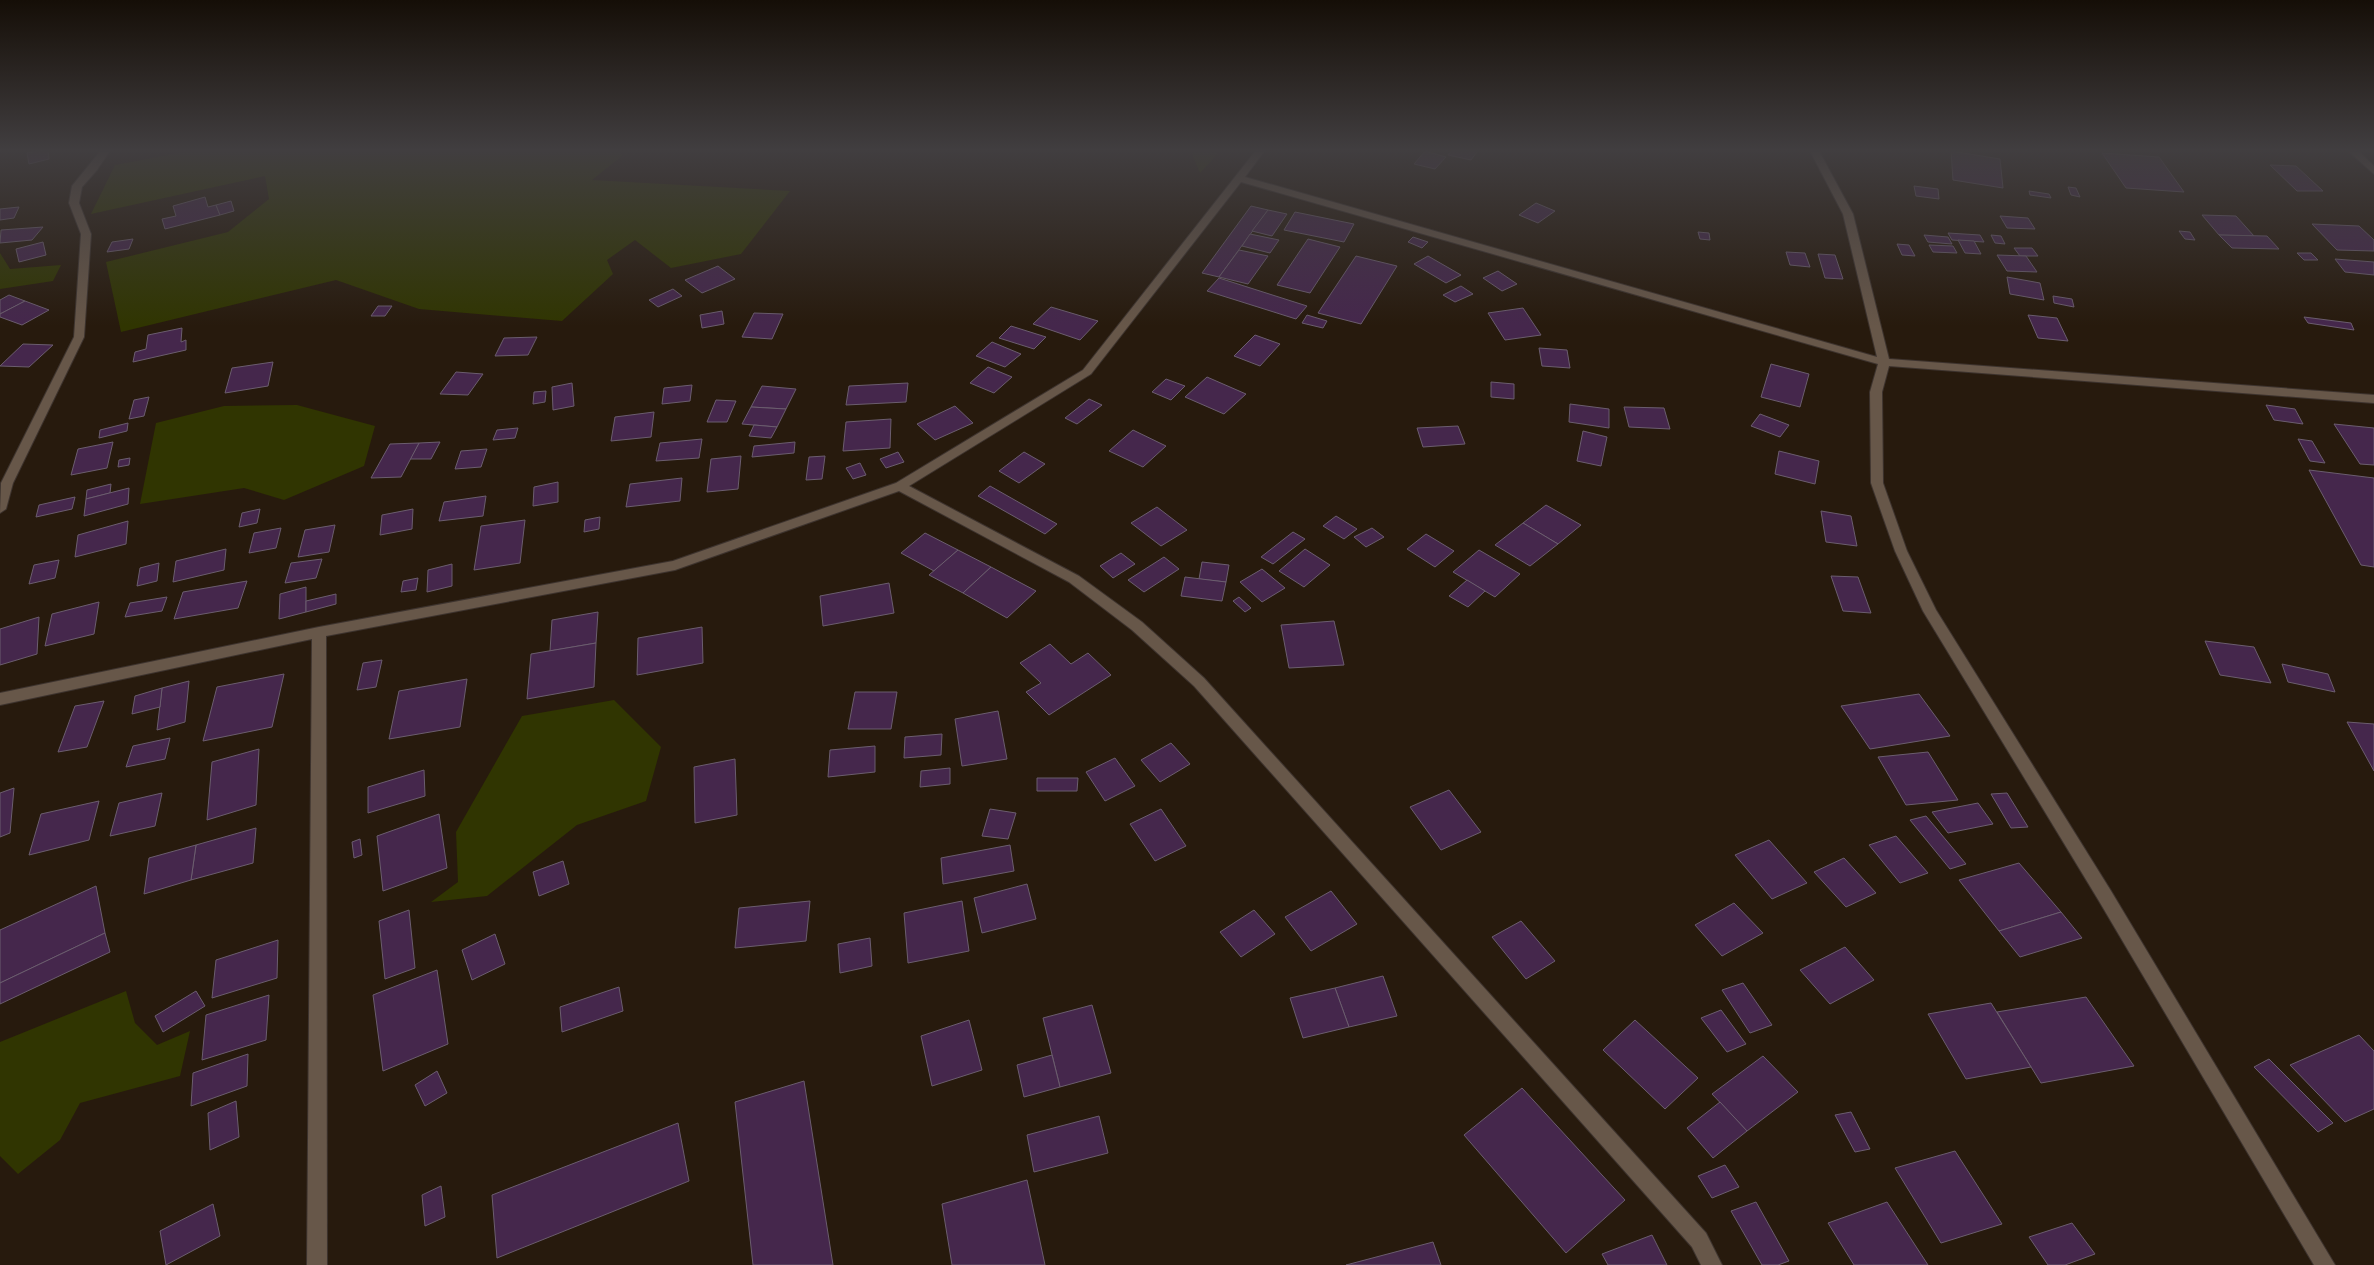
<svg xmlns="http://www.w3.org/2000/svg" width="2374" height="1265" viewBox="0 0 2374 1265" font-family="'Exo 2',sans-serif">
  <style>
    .green { fill: #303501 }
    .building { fill: #45274c; stroke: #6b5d6e }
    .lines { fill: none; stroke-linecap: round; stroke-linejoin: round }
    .minor-casing { stroke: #3d332e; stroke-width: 2 }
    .minor { fill: #675749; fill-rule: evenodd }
  </style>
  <rect width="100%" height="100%" fill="#271a0d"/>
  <g class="green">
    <polygon points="200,149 616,149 623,155 592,180 790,191 741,254 671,268 635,240 607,260 613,274 562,321 419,309 336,280 121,332 106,262 228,232 269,199 265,176 91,214 115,165"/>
    <polygon points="1190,149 1222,149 1200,173"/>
    <polygon points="0,253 10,269 61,265 53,281 0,289"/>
    <polygon points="297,405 375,426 364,466 284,500 244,488 140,504 156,423 224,406"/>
    <polygon points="614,700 661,747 646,801 577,825 487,896 431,902 458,882 456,832 522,716"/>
    <polygon points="126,991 135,1023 157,1045 190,1031 180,1076 80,1103 60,1140 18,1174 0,1156 0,1042"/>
  </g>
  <g class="building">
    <polygon points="48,149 49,159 29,164 27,153"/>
    <polygon points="1453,149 1479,149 1471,160 1448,155"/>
    <polygon points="1425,151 1446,157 1435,169 1414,164"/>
    <polygon points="1951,151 2000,159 2003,188 1953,180"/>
    <polygon points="2102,153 2159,157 2184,192 2126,188"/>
    <polygon points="2270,165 2296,166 2323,191 2297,191"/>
    <polygon points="1914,186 1938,189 1939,199 1916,196"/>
    <polygon points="2068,187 2076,188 2080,197 2071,195"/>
    <polygon points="2029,191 2049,194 2051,198 2030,195"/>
    <polygon points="205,197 208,207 216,205 220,215 165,229 162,219 176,216 173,206"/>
    <polygon points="231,201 234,211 220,215 216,205"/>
    <polygon points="1536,203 1555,211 1538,223 1519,215"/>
    <polygon points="1251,206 1268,210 1219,277 1202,273"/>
    <polygon points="19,207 14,218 0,220 0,209"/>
    <polygon points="1268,210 1287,214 1272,236 1252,231"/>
    <polygon points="1295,212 1354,224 1344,242 1284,230"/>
    <polygon points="2202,215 2236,216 2254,236 2219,235"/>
    <polygon points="2000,216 2028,218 2035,229 2007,228"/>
    <polygon points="2312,224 2359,226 2374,240 2374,251 2337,250"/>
    <polygon points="43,227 32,240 0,243 1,230"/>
    <polygon points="2179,231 2190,232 2195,240 2185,239"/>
    <polygon points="1698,232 1709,233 1710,240 1700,239"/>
    <polygon points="1948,233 1980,235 1984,242 1952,240"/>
    <polygon points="1250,234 1279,240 1270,253 1242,246"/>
    <polygon points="1924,235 1948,237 1952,244 1928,242"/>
    <polygon points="1991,235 2001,236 2005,244 1995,243"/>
    <polygon points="2219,235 2267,236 2279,249 2232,248"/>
    <polygon points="1413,237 1428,242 1422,248 1408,242"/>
    <polygon points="133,239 129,249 107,252 112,242"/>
    <polygon points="1308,239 1340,247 1310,293 1277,285"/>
    <polygon points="1958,240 1974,241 1981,254 1965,253"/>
    <polygon points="43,242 46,255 19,262 16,249"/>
    <polygon points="1897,244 1909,245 1915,256 1902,255"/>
    <polygon points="1929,245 1953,246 1957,253 1933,252"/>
    <polygon points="2014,248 2032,248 2038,256 2020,256"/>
    <polygon points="1239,250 1268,256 1248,284 1219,277"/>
    <polygon points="1786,252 1805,253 1810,267 1790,265"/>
    <polygon points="2297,253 2311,253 2318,260 2304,260"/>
    <polygon points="1818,254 1835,255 1843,279 1825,278"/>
    <polygon points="1997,255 2026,256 2037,272 2007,271"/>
    <polygon points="1356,256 1397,266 1361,324 1318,313"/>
    <polygon points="1428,256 1461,275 1446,283 1414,264"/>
    <polygon points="2335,259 2374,262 2374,275 2345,272"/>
    <polygon points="718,266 735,279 702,293 685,280"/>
    <polygon points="1498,271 1517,284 1502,291 1483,278"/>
    <polygon points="2007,277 2040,283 2044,300 2010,294"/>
    <polygon points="1219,278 1307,306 1296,319 1207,291"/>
    <polygon points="1461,286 1473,294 1455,302 1443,295"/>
    <polygon points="673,289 682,296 658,307 649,300"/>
    <polygon points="9,295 25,301 0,314 0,300"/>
    <polygon points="2053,296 2072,299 2074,307 2054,303"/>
    <polygon points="25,301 49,310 22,325 0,317 0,314"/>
    <polygon points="378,306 392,306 385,316 371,316"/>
    <polygon points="1051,307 1098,321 1080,340 1033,324"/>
    <polygon points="1523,308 1541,335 1505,340 1488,313"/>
    <polygon points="722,311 724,324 702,328 700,315"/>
    <polygon points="754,313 783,314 772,339 742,337"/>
    <polygon points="1307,315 1327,321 1323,328 1302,323"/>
    <polygon points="2028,315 2057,318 2068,341 2038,338"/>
    <polygon points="2304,317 2351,323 2354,330 2308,323"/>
    <polygon points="1011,326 1046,337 1034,349 999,338"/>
    <polygon points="182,328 181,342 186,340 186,350 133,362 135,352 146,349 148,335"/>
    <polygon points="1255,335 1280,344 1260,366 1234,356"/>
    <polygon points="537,337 528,355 495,356 504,338"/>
    <polygon points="992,342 1021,354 1005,367 976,356"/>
    <polygon points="23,344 53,345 29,367 0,366"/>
    <polygon points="1539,348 1567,350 1570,368 1542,366"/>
    <polygon points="273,362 268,386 225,393 232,368"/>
    <polygon points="1771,364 1809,374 1800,407 1761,397"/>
    <polygon points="988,367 1012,377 994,393 970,383"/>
    <polygon points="456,372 483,374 468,395 440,394"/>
    <polygon points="1207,377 1246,394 1224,414 1185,397"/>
    <polygon points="1166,379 1185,386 1171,400 1152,392"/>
    <polygon points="1491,382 1514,384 1514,399 1491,397"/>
    <polygon points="572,383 574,406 553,410 552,387"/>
    <polygon points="908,383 906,402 846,405 849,386"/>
    <polygon points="692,385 690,401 662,404 664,388"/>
    <polygon points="762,386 796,389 786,409 751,407"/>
    <polygon points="546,391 545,402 533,404 534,392"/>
    <polygon points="149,397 144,416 129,419 134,400"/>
    <polygon points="1089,399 1102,405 1077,424 1065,418"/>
    <polygon points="716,400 736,401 727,422 707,422"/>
    <polygon points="1570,404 1609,409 1609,428 1569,422"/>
    <polygon points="2266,405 2295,409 2303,424 2274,420"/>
    <polygon points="955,406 973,423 935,440 917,424"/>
    <polygon points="751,407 786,409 777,427 742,424"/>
    <polygon points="1624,407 1664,408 1670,429 1629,427"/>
    <polygon points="654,412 651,437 611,441 615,417"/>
    <polygon points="1760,414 1789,425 1780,437 1751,426"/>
    <polygon points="891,419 890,448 843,451 846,422"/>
    <polygon points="128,423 127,431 99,438 100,430"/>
    <polygon points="2334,424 2374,428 2374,465 2360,464"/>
    <polygon points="754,425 777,427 771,438 749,436"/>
    <polygon points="1458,426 1465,444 1423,447 1417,428"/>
    <polygon points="518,428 515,438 493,440 497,430"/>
    <polygon points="1133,430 1166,446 1143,467 1109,451"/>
    <polygon points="1583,431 1607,437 1601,466 1577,461"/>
    <polygon points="702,439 699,458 656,461 660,443"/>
    <polygon points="2298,439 2312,441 2325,463 2310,461"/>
    <polygon points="113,442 107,468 71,475 78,449"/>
    <polygon points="440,442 431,459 410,459 419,443"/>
    <polygon points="795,442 794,453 752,457 754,446"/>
    <polygon points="419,443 401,477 371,478 390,444"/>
    <polygon points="487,449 481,467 455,469 461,451"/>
    <polygon points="1779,451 1819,461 1815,484 1775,474"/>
    <polygon points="898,452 904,462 886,468 880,459"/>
    <polygon points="1024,452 1045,464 1019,483 999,471"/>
    <polygon points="741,456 738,489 707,492 711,459"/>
    <polygon points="825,456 822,479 806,480 809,457"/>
    <polygon points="130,458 129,465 118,467 119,460"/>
    <polygon points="860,463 866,475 853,479 846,468"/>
    <polygon points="2309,470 2374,478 2374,567 2361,565"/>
    <polygon points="682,478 680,501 626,507 630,484"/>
    <polygon points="558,482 558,502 533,506 534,487"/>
    <polygon points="111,484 110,493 86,499 87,490"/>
    <polygon points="990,486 1057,524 1045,534 978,496"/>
    <polygon points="129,488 128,504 84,516 86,499"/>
    <polygon points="486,496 483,516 439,521 444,502"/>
    <polygon points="75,497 72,509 36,517 39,505"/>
    <polygon points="1546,505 1581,525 1558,544 1523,523"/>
    <polygon points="1157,507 1187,530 1161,546 1131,523"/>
    <polygon points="260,509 257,523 239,527 242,513"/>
    <polygon points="413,509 412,529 380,535 382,515"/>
    <polygon points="1821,511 1851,516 1857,546 1826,542"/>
    <polygon points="1336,516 1357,529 1344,539 1323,526"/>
    <polygon points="600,517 599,529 584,532 585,520"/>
    <polygon points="525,520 520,563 474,570 481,526"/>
    <polygon points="128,521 126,544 75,557 78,535"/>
    <polygon points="1523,523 1558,544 1530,566 1495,545"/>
    <polygon points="335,525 329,552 298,557 305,530"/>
    <polygon points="281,528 276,548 249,553 254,533"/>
    <polygon points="1372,528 1384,537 1366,547 1354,537"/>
    <polygon points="1293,532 1305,539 1273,564 1261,557"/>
    <polygon points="925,533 958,550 934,571 901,553"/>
    <polygon points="1426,534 1454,551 1435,567 1407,549"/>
    <polygon points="226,549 224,570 173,582 176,561"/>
    <polygon points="1305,549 1330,565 1304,587 1279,571"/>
    <polygon points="958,550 991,567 963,593 929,575"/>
    <polygon points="1479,550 1520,574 1495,597 1453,572"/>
    <polygon points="1121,553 1135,564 1113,578 1100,566"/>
    <polygon points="1164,557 1179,569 1144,592 1128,580"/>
    <polygon points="322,559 316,578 285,583 291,563"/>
    <polygon points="59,560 55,578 29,584 34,565"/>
    <polygon points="1202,562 1229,565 1226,582 1199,579"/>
    <polygon points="159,563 157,581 137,586 140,568"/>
    <polygon points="452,564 452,586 427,592 428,570"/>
    <polygon points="991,567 1036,591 1007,618 963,593"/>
    <polygon points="1262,569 1285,588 1262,602 1240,582"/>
    <polygon points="1831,576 1858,577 1871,613 1843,611"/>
    <polygon points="1185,577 1226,582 1222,601 1181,596"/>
    <polygon points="418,578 416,590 401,592 403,581"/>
    <polygon points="1467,580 1485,591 1468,607 1449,596"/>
    <polygon points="247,581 238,608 174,619 183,592"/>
    <polygon points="889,583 894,613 823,626 820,596"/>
    <polygon points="306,587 306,612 279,619 280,594"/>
    <polygon points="336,594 336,604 306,612 306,601"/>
    <polygon points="167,597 162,611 125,617 130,603"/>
    <polygon points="1239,597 1251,608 1245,612 1233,601"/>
    <polygon points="99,602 94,634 45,646 52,614"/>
    <polygon points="598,612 596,643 550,651 552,620"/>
    <polygon points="39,617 37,654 0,665 0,629"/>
    <polygon points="1334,621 1344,665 1289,668 1281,625"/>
    <polygon points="702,627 703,663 637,675 638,638"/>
    <polygon points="2205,641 2254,647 2271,683 2220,675"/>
    <polygon points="596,643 594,687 527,699 531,654"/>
    <polygon points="1050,644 1071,664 1088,653 1111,675 1049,715 1026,692 1041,683 1020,663"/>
    <polygon points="382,660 376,687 357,690 363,663"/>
    <polygon points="2282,664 2328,674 2335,692 2288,682"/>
    <polygon points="284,674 272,727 203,741 217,687"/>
    <polygon points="467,679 460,727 389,739 399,691"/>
    <polygon points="189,681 185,722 157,730 162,688"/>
    <polygon points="162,688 160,707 132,714 135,696"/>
    <polygon points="855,692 897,692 891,729 848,729"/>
    <polygon points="1919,694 1950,736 1870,749 1841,706"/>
    <polygon points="104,701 87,747 58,752 75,706"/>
    <polygon points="998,711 1007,759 962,766 955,719"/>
    <polygon points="2347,722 2374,724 2374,771"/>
    <polygon points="942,734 941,755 904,758 905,737"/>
    <polygon points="170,738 165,759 126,767 133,746"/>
    <polygon points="1171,743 1190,764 1160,782 1141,760"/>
    <polygon points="875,746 875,772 828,777 830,750"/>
    <polygon points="259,749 256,805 207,820 212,762"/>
    <polygon points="1928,752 1958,800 1906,805 1878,757"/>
    <polygon points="1115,758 1135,786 1105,801 1086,772"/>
    <polygon points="735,759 737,815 695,823 694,767"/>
    <polygon points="950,768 950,784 920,787 921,771"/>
    <polygon points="424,770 425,796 368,813 368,787"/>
    <polygon points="1037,778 1078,778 1077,791 1037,791"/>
    <polygon points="14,788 10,833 0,837 0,793"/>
    <polygon points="1449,790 1481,832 1441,850 1410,807"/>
    <polygon points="162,793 155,826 110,836 119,803"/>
    <polygon points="2007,793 2028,827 2011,828 1991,794"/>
    <polygon points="99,801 89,840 29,855 41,814"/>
    <polygon points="1978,803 1993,824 1948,833 1932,812"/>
    <polygon points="990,809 1016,813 1008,839 982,836"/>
    <polygon points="1161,809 1186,846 1155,861 1130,824"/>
    <polygon points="439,814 447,868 383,891 377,836"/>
    <polygon points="1926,816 1966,864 1950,869 1910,820"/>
    <polygon points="256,828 253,863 191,880 196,845"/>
    <polygon points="1896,836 1928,873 1900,883 1869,845"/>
    <polygon points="360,839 362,855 354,858 352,842"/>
    <polygon points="1769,840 1807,883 1772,899 1735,855"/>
    <polygon points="196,845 191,880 144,894 149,858"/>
    <polygon points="1010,845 1014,871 943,884 941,858"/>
    <polygon points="1844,858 1876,893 1846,907 1814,872"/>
    <polygon points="563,861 569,884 539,896 533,872"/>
    <polygon points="2019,863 2061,912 1999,931 1959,880"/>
    <polygon points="1027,884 1036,919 982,933 974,898"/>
    <polygon points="96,886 105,933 0,983 0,930"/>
    <polygon points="1331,891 1357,924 1311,951 1285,917"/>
    <polygon points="810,901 806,941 735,948 739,908"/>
    <polygon points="962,901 969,951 908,963 904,913"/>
    <polygon points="1734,903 1763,933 1722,956 1695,925"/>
    <polygon points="409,910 415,968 385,979 379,921"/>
    <polygon points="1254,910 1275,934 1241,957 1220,932"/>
    <polygon points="2061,912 2082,938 2020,957 1999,931"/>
    <polygon points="1521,921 1555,961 1526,979 1492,937"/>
    <polygon points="105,933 110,952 0,1004 0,983"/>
    <polygon points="495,934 505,964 472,980 462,950"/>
    <polygon points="870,938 872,966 840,973 838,944"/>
    <polygon points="278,940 277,978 212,998 216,960"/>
    <polygon points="1845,947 1874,980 1830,1004 1800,970"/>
    <polygon points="437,970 448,1044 383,1071 373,995"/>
    <polygon points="1383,976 1397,1016 1349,1027 1335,988"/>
    <polygon points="1743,983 1772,1025 1750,1033 1722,990"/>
    <polygon points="619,987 623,1011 562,1032 560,1007"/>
    <polygon points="1335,988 1349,1027 1303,1038 1290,998"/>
    <polygon points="196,991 205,1006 163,1032 155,1016"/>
    <polygon points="269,995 266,1040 202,1060 206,1015"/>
    <polygon points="2086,997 2134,1066 2041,1083 1997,1012"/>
    <polygon points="1991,1003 2031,1067 1966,1079 1928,1014"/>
    <polygon points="1092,1005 1111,1073 1060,1087 1043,1018"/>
    <polygon points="1721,1010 1746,1044 1727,1052 1701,1018"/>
    <polygon points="969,1020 982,1070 932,1086 921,1036"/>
    <polygon points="1635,1020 1698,1078 1665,1109 1603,1050"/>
    <polygon points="2359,1035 2374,1051 2374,1109 2345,1122 2290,1065"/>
    <polygon points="248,1054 247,1086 191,1106 193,1073"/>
    <polygon points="1052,1055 1060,1087 1024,1097 1017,1065"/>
    <polygon points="1763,1056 1798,1092 1747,1131 1712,1094"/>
    <polygon points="2269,1059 2333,1123 2318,1132 2254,1067"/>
    <polygon points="437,1071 447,1093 425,1106 415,1085"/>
    <polygon points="804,1081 833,1265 753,1265 735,1102"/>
    <polygon points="1522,1088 1625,1200 1566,1253 1464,1135"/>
    <polygon points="236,1101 239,1137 210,1150 208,1113"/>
    <polygon points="1720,1102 1747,1131 1713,1158 1687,1128"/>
    <polygon points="1851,1112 1870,1149 1855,1152 1835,1115"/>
    <polygon points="1099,1116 1108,1153 1034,1172 1027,1135"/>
    <polygon points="678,1123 689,1181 497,1258 492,1195"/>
    <polygon points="1955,1151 2002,1224 1941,1243 1895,1168"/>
    <polygon points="1725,1165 1739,1187 1712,1198 1698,1176"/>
    <polygon points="1027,1180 1045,1265 952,1265 942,1204"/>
    <polygon points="441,1186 445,1217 425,1226 422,1195"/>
    <polygon points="1756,1202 1789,1261 1778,1265 1762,1265 1731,1211"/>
    <polygon points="1887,1202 1928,1265 1854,1265 1828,1223"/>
    <polygon points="213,1204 220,1236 166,1265 160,1231"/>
    <polygon points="2072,1223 2095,1254 2065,1265 2048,1265 2029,1237"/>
    <polygon points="1652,1235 1667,1265 1608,1265 1602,1254"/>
    <polygon points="1433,1242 1441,1265 1346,1265"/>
  </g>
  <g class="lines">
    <defs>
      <g id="minor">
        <polygon points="102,149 111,149 97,170 82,187 79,203 91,234 84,337 13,483 6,509 0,513 1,483 74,337 81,234 69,203 72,186"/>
        <polygon points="1257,149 1266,149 1245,177 1877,357 1843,214 1809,149 1818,149 1853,214 1889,359 2374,395 2374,403 1889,366 1882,392 1883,483 1907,551 1936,610 2111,891 2335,1265 2314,1265 2099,901 1923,611 1895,551 1871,483 1870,392 1878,364 1241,182 1091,374 909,486 1079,576 1142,622 1204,678 1706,1233 1722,1265 1701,1265 1692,1247 1194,686 1132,630 1069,582 899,491 675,570 326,636 327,1265 307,1265 312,639 0,705 0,693 319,627 673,561 896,483 1083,370"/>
        <polygon points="2346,149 2356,149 2374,166 2374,174"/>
      </g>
    </defs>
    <use href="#minor" class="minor-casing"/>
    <use href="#minor" class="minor"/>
  </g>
  <linearGradient id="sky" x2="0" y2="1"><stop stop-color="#150e07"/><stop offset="0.46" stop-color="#413e40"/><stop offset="1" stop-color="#413e40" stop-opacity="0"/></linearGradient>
  <rect width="2374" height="326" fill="url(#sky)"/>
</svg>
